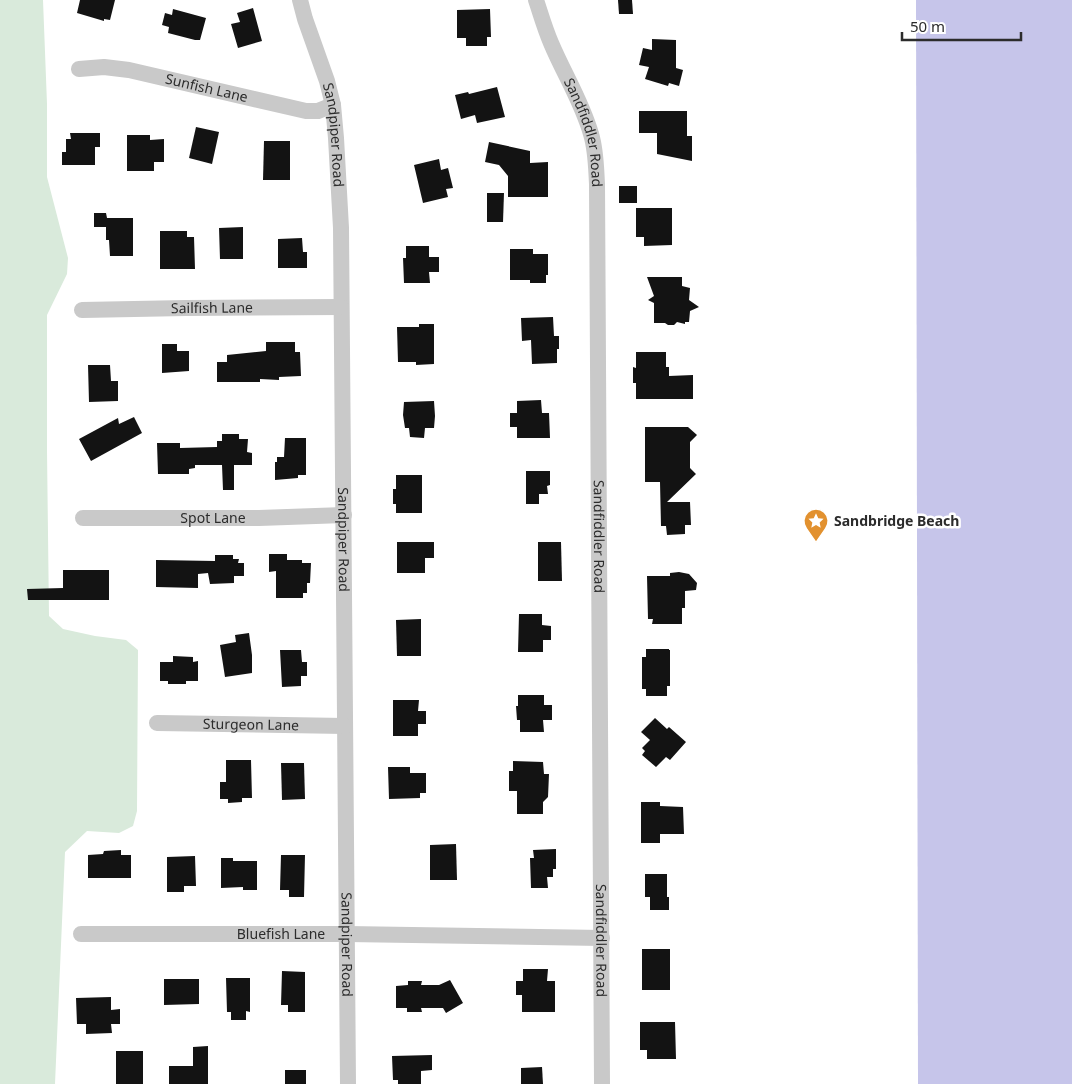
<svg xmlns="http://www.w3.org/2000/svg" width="1072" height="1084" viewBox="0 0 1072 1084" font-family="'Noto Sans',sans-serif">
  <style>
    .green { fill: #d9eadb }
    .water { fill: #c6c5ea }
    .building { fill: #131313 }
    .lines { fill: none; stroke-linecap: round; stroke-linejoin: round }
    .minor { stroke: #c9c9c9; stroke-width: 16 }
    .labels { text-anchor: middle; stroke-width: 5; stroke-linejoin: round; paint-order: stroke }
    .street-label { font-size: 14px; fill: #2c2c2c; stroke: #fff }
    .poi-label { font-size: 14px; font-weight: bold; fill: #2c2c2c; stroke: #fff; text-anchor: start }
  </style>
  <rect width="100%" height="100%" fill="#fff"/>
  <polygon class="green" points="0,0 43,0 47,104 47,177 68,258 67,274 47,315 47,451 49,616 63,629 95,636 126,640 138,650 137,811 133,826 119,833 87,831 65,852 55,1084 0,1084"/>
  <polygon class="water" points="916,0 1072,0 1072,1084 918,1084"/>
  <g class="building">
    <polygon points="80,0 115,0 110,20 104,19 104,21 77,13"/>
    <polygon points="618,0 632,0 633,14 619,14"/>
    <polygon points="253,8 262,41 238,48 231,24 240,22 237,13"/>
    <polygon points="173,9 206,18 200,40 195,40 168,33 169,27 162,25 165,13 172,15"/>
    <polygon points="490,9 491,37 487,37 487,46 466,46 466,38 457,38 457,10"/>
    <polygon points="652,39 676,40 676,68 683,70 679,86 669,83 668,86 645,79 649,67 639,65 643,48 652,50"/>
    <polygon points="497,87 505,117 477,123 475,115 461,119 455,95 468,92 469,94"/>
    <polygon points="639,111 687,111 687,136 692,136 692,161 657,154 657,133 639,133"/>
    <polygon points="196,127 219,132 212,164 189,158"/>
    <polygon points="70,133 100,133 100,147 95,147 95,165 62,165 62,152 66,152 66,139 71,139"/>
    <polygon points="127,135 150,135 150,140 164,139 164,162 154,162 154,171 127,171"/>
    <polygon points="264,141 290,141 290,180 263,180"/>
    <polygon points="489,142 530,151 530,163 548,162 548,197 508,197 508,176 499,165 485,162"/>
    <polygon points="439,159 441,170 448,168 453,188 446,189 448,197 423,203 414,165"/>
    <rect x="619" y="186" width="18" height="17"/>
    <polygon points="487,193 504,193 503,222 487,222"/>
    <polygon points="636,208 672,208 672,245 644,246 644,237 636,237"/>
    <polygon points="94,213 106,213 107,218 133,218 133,256 110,256 109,240 106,240 106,227 94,227"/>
    <polygon points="243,227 243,259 220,259 219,228"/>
    <polygon points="160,231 187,231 187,237 194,237 195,269 160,269"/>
    <polygon points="302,238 303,252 307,252 307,268 278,268 278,239"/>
    <polygon points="406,246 429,246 429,257 439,257 439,272 429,272 430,283 404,283 403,258 406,258"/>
    <polygon points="510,249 533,249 533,254 548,254 548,275 546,275 546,283 530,283 530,280 510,280"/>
    <polygon points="647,277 682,277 682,286 690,288 689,300 699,307 690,311 689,322 685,322 685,324 677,322 674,325 668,325 665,323 654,323 654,303 648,300 654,296"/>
    <polygon points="553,317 554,336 559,336 559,349 557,349 557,363 532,364 531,340 522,341 521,318"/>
    <polygon points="419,324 434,324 434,364 416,365 416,362 398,362 397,327 419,327"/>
    <polygon points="266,342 295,342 295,352 300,352 301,376 279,377 279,380 260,379 260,382 217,382 217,362 227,362 227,355 266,351"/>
    <polygon points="162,344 177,344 177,351 189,351 189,371 162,373"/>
    <polygon points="636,352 666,352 666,367 669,367 669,376 693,375 693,399 636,399 636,383 633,383 633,367 636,368"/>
    <polygon points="88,365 110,365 111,381 118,381 118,401 89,402"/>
    <polygon points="541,400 542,413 549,413 550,438 517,438 517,427 510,427 510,413 517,413 517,401"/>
    <polygon points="434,401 435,416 434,428 425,428 424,438 410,437 409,428 405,428 403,415 404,402"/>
    <polygon points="134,417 142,433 91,461 79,439 118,418 119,424"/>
    <polygon points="645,427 688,427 697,435 690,442 690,468 696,474 667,502 690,502 691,525 685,525 685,534 667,535 666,526 661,526 660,482 645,482"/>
    <polygon points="222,434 239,434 239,439 248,439 247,452 252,453 252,465 234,465 234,490 223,490 222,465 195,465 195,468 189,469 189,474 158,474 157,443 180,443 180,448 217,447 217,441 222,441"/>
    <polygon points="285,438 306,438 306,475 298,475 298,478 275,480 275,462 277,462 277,457 284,457"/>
    <polygon points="526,471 550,471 550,485 547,486 548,494 539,494 539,504 526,504"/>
    <polygon points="396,475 422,475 422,513 396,513 396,504 393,504 393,489 396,489"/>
    <polygon points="397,542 434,542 434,558 425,558 425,573 397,573"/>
    <polygon points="538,542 561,542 562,581 538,581"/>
    <polygon points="269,554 287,554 287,560 302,560 302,563 311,563 310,583 307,583 307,593 303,593 303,598 276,598 276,571 269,572"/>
    <polygon points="215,555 233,555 233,559 239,559 238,563 244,563 244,576 234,576 234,583 210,584 208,573 198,574 198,588 156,587 156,560 215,561"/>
    <polygon points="63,570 109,570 109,600 28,600 27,589 63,588"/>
    <polygon points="679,572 689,574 697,583 696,590 685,591 685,608 682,608 682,624 652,624 653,619 648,619 647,576 670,576 670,573"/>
    <polygon points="519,614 542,614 542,625 551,626 551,640 543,640 543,652 518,652"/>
    <polygon points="421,619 421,656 397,656 396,620"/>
    <polygon points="249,633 252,655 252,673 225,677 220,645 236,642 235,635"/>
    <polygon points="646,649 669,649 669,650 670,650 670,686 667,686 667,696 646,696 646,689 642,689 642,657 646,657"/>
    <polygon points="280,650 301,650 302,662 307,662 307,676 301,676 301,686 282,687"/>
    <polygon points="173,656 193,657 193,662 198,661 198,681 186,681 186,684 168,684 168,681 160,681 160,662 173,662"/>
    <polygon points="518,695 544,695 544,705 552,705 552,720 543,720 544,732 520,732 520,720 517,720 516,706 518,706"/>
    <polygon points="393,700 419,700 418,711 426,711 426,724 418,724 418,736 393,736"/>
    <polygon points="655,718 667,729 669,727 686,742 670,760 666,757 656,767 642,755 645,751 642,748 650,740 641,732"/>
    <polygon points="226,760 251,760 252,798 242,798 242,802 228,803 228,799 220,799 220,782 226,782"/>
    <polygon points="513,761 543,762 544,774 549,774 548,797 543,802 543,814 517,814 517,791 509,791 509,771 513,771"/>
    <polygon points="281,763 304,763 305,799 282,800"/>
    <polygon points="388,767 410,767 410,773 426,773 426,793 420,793 420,798 389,799"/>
    <polygon points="641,802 660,802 660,806 683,807 684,834 660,834 660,843 641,843"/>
    <polygon points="456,844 457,880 430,880 430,845"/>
    <polygon points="556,849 556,869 553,869 553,877 547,877 548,888 531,888 530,858 534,858 533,850"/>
    <polygon points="121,850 121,855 131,855 131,878 88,878 88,855 103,854 104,851"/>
    <polygon points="281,855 305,855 304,897 289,897 289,890 280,890"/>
    <polygon points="195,856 196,886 184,886 184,892 167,892 167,857"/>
    <polygon points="221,858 233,858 233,861 257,861 257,890 243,890 243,887 221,888"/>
    <polygon points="645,874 667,874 667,897 669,897 669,910 650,910 650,897 645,897"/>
    <rect x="642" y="949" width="28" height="41"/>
    <polygon points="523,969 548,969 547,981 555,981 555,1012 522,1012 522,995 516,995 516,981 523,981"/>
    <polygon points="282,971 305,972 305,1012 288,1012 288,1005 281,1005"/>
    <polygon points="226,978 250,978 250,1012 246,1011 246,1020 231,1020 231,1012 227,1012"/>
    <polygon points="164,979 199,979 199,1004 164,1005"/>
    <polygon points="450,980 463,1003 446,1013 443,1008 421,1008 422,1012 407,1012 407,1008 396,1008 396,986 408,985 408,981 422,981 421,985 439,985"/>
    <polygon points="111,997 111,1010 120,1009 120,1024 111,1024 112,1033 86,1034 86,1024 77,1024 76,998"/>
    <polygon points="640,1022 675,1022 676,1059 647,1059 647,1050 640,1050"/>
    <polygon points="208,1046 208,1084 169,1084 169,1066 193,1066 193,1047"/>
    <rect x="116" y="1051" width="27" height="33"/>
    <polygon points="432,1055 432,1070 421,1071 421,1084 398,1084 398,1080 393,1080 392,1056"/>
    <polygon points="542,1067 543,1084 521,1084 521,1068"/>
    <rect x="285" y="1070" width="21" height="14"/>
  </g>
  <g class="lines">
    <g class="minor">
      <path id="s1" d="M300 0 305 19 327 81 333 105 336 138 341 228 348 1084"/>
      <path id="s2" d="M536 0C541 15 545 29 551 43 564 74 582 102 591 134 596 150 596 167 597 184L602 1084"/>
      <path id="s3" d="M79 69 104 67 129 70 306 111H318L333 105"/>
      <path id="s4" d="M82 310 186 308 341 307"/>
      <path id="s5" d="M83 518H259L344 515"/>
      <path id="s6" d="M157 723 345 726"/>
      <path id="s7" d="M81 934H347L602 938"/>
    </g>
  </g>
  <defs>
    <symbol id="sight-pin" viewBox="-11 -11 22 30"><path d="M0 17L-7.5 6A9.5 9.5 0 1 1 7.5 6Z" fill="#e2912f" stroke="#fff"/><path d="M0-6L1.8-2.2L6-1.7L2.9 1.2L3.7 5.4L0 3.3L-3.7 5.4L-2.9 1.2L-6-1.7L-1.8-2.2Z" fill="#fff"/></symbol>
  </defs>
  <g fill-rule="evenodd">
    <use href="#sight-pin" x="802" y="507" width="28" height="38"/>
  </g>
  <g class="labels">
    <g class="street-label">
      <text dy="5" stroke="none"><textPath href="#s3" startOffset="130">Sunfish Lane</textPath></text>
      <text dy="5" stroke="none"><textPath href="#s2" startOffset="142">Sandfiddler Road</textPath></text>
      <text dy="5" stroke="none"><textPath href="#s1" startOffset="140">Sandpiper Road</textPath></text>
      <text dy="5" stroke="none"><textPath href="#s4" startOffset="130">Sailfish Lane</textPath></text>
      <text dy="5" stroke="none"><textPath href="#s5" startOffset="130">Spot Lane</textPath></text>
      <text dy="5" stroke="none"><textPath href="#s2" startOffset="548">Sandfiddler Road</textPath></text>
      <text dy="5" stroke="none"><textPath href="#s1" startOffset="545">Sandpiper Road</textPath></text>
      <text dy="5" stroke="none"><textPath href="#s6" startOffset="94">Sturgeon Lane</textPath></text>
      <text dy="5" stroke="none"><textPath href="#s7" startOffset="200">Bluefish Lane</textPath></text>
      <text dy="5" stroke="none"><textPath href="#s2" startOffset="952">Sandfiddler Road</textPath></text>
      <text dy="5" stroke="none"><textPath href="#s1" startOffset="950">Sandpiper Road</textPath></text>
    </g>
    <g class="poi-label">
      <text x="834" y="526">Sandbridge Beach</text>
    </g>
  </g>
  <path d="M902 32v8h119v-8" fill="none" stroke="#2c2c2c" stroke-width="2.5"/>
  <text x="910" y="32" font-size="15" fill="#2c2c2c" stroke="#ffffff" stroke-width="4" paint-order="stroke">50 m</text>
</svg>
